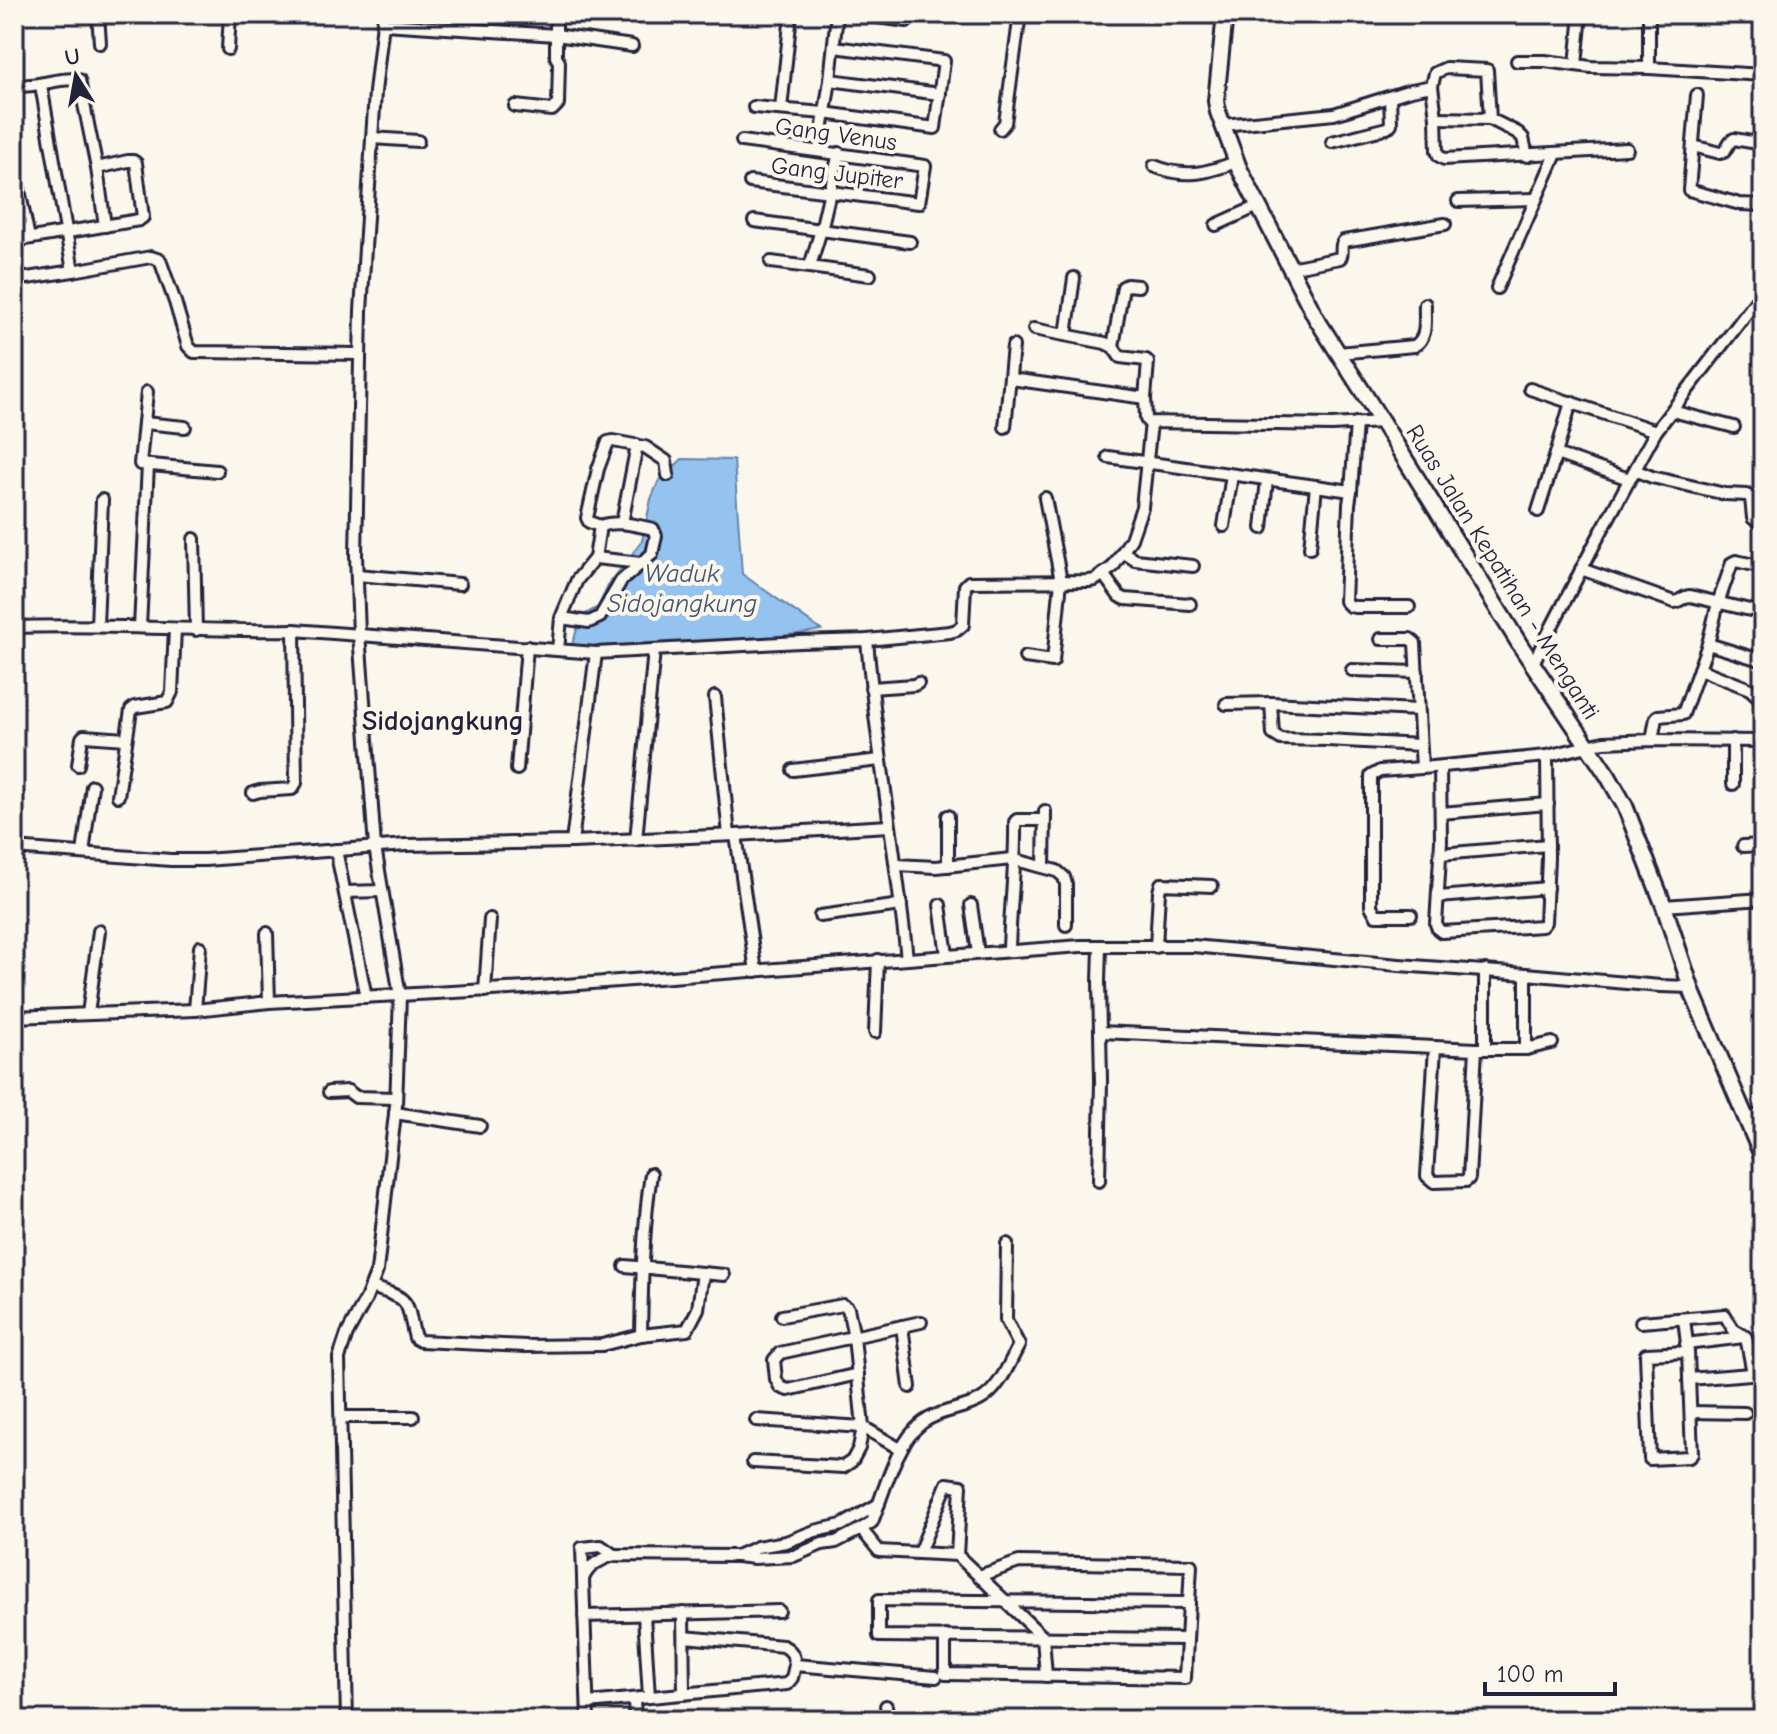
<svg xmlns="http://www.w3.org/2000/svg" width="1777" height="1734" viewBox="0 0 1777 1734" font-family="'Comic Neue',sans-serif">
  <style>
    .water { fill: #95c3ef; stroke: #6783a7; stroke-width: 2 }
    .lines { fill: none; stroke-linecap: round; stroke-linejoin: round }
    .minor-casing { stroke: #22223b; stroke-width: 16 }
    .secondary-casing { stroke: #22223b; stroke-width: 20 }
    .minor { stroke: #fbf7ec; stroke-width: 10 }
    .secondary { stroke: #fbf7ec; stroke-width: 14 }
    .labels { text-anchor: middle; stroke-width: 8; stroke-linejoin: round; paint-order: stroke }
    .street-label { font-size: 24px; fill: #22223b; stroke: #fbf7ec }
    .water-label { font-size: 26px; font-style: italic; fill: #445271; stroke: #fbf7ec }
    .quarter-label { font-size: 28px; font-weight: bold; fill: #22223b; stroke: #fbf7ec }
  </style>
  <rect width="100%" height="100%" fill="#fbf7ec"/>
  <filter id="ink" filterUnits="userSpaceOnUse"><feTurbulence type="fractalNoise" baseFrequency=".0125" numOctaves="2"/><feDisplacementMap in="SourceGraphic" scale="16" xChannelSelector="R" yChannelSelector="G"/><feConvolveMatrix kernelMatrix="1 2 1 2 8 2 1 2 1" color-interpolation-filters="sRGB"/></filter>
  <g filter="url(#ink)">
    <polygon class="water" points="682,459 734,460 742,574 821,630 734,645 612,652 572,644 582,616 598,607 609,584 642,541 651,499 658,482"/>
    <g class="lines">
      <defs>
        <g id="minor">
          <polyline points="98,14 100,43"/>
          <polyline points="855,14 907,21"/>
          <polyline points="384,24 556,35 632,46"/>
          <polyline points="228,49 230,14"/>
          <polyline points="1517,61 1545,61 1591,67 1649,68 1763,75"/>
          <polyline points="1576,65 1581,14"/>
          <polyline points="1649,68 1649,14"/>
          <polyline points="830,80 940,94"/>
          <path d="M14 85C36 89 59 76 79 80L97 168 105 226"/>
          <polyline points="41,85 73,271"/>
          <polyline points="1697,95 1689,190 1740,204 1763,205"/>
          <polyline points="515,106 552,110 558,104 559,62 556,57 556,14"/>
          <polyline points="754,107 824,113 935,128 944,61 834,47"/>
          <polyline points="781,109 791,14"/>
          <polyline points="1436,118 1490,119 1518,133 1523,138 1527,156"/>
          <polyline points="1490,119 1487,70 1446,68 1435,73 1432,86 1436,118 1437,151 1439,156 1444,159 1627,149"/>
          <polyline points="1223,125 1334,114 1411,90 1432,86"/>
          <polyline points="1000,129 1005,123 1020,14"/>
          <polyline points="372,138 418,141"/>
          <polyline points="742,141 925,166 919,203 750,182"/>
          <polyline points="1332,142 1387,128 1391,124 1390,97"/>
          <polyline points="1693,146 1720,153 1724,152 1730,142 1734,139 1763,144"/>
          <polyline points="819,151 830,80 837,14"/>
          <polyline points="14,165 29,238"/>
          <path d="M1154 166C1186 179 1206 173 1236 162"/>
          <polyline points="1458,201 1536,199"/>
          <polyline points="754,221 910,242"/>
          <polyline points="1216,225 1258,206"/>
          <polyline points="14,241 139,220 143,217 136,163 133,161 128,161 97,168"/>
          <polyline points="771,262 870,275"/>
          <polyline points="810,266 821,230 839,153"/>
          <path d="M1290 268 1340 258C1344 253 1339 245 1344 241L1445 224"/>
          <polyline points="14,280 73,271 151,257 160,260 175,302 188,346 194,352 360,354"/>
          <polyline points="1497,288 1556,154"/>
          <polyline points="1034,329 1105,343 1113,347 1120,357 1146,360 1148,362 1145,398 1146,419 1148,422 1332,425 1382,422"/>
          <polyline points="1066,335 1074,278"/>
          <polyline points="1113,347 1123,287 1127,285 1138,286"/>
          <path d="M1338 353 1414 346C1429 338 1424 318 1425 304"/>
          <polyline points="1011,379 1145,398"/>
          <polyline points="1530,389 1656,431"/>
          <polyline points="147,392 140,464 217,471"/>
          <polyline points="1571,402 1556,454 1629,479"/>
          <polyline points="1672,411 1734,427"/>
          <polyline points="144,423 185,427"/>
          <polyline points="1356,423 1351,491 1349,504 1345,601 1350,606 1355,607 1409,607"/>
          <polyline points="1005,427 1013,346"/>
          <polyline points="1108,457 1351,491"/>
          <polyline points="1635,470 1652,477 1725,494 1747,495 1751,498 1753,518 1757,521 1763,521"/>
          <polyline points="1538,511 1556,454"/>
          <polyline points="622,523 637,445"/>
          <polyline points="600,526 589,522 587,518 598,469 608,442 613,441 645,447 666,461 668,475"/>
          <polyline points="1224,526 1232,475"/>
          <polyline points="1262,528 1267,480"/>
          <polyline points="194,539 196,630"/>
          <polyline points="1310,548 1316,486"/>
          <polyline points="1123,552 1135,560 1193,566"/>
          <polyline points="595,558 641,563"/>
          <path d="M1581 569 1674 602C1680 602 1683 596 1690 596L1750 610"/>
          <polyline points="1103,574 1119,596 1125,599 1190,604"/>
          <polyline points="357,575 460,584"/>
          <polyline points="97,626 102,500"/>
          <path d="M14 627C107 623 200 632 294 630L596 653 800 642 867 640 950 632 957 630 963 625 965 586 969 582 1089 581 1095 580 1113 567 1131 539 1142 507 1151 423"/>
          <polyline points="140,627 148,465"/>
          <polyline points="1381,639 1410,639 1415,643 1422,768 1547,756 1604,742 1652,740 1763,741"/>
          <path d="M867 640C876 747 896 852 907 959"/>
          <polyline points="1708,644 1763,661"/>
          <path d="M558 650 561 618 589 622 600 617 621 581 652 554 656 536 653 529C635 525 617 520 600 526L595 558 577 580 561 618"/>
          <polyline points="1025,657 1053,661 1061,581 1045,498"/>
          <polyline points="1533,663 1595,543 1656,431 1763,292"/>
          <polyline points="1699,669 1750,689 1763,701"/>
          <polyline points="1352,670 1417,672"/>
          <polyline points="871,688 914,685 918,683"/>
          <polyline points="715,697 729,835"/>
          <polyline points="1271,703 1273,734 1281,739 1327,740 1420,745"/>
          <polyline points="1226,704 1271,703 1418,710"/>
          <polyline points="1652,740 1656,718 1658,716 1683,714 1684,711 1708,644 1718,603 1732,563 1736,561 1763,567"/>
          <polyline points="78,765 82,738 84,736 126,739"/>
          <polyline points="1440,767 1441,841 1436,924 1438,929 1442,932 1542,926 1545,922 1548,858 1547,756"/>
          <polyline points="517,769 527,647"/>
          <polyline points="793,770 880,760"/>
          <polyline points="1733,784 1733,740"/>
          <polyline points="253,793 260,791 292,789 296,783 294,630"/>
          <polyline points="118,796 131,710 135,707 167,702 172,692 175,629"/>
          <polyline points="1441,813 1548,804"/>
          <polyline points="948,816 948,866"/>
          <polyline points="736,835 756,971"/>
          <polyline points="636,840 654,650"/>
          <polyline points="572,842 596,653"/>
          <polyline points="1743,846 1763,845"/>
          <polyline points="14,848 171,860 205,860 406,845 572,842 736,835 889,826"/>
          <polyline points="336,850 366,997"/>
          <polyline points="83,853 92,786"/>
          <polyline points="1441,854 1548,845"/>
          <polyline points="896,865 936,867 1012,859 1057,871 1064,877 1066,884 1066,925"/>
          <polyline points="1044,867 1045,811"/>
          <polyline points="345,892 382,891"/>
          <polyline points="1439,897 1547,888"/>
          <polyline points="940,905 947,955"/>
          <polyline points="971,905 978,953"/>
          <polyline points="1664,906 1763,899"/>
          <polyline points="1411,915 1376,915 1371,906 1371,776 1380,771 1422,768"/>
          <polyline points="820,916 901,905"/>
          <polyline points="267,933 269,1002"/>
          <polyline points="200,947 195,1010 269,1002 526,988 1081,946 1193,946 1399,965 1526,974 1660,986 1691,987"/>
          <polyline points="1156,947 1159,892 1161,884 1212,886"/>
          <path d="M1009 950C1010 907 1016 865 1015 822L1017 820H1045"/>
          <polyline points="1485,970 1485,1049"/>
          <polyline points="1526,974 1526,1049 1552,1043"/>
          <polyline points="485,991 490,919"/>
          <polyline points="88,1014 99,931"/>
          <polyline points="14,1017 195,1010"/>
          <polyline points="875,1032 878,960"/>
          <polyline points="1100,1032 1435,1047 1427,1176 1434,1182 1466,1181 1469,1178 1476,1049 1526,1049"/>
          <polyline points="1435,1047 1476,1049"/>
          <polyline points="329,1092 348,1091 356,1097 396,1098"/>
          <polyline points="395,1113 480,1126"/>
          <polyline points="1746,1118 1763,1114"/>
          <polyline points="1099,1181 1101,1081 1099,982 1100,947"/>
          <polyline points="625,1266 724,1275"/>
          <path d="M371 1287C413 1300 405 1299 415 1338L420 1341 526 1346 602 1345 641 1335C642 1281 643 1227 651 1174"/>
          <polyline points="1684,1319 1688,1352 1692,1454 1689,1457 1650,1459 1646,1354 1688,1352"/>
          <polyline points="1641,1322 1725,1315 1733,1329 1746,1337 1753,1373"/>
          <polyline points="902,1326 910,1387"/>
          <polyline points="641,1335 687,1330 698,1309 703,1273"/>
          <polyline points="1686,1344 1744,1337"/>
          <polyline points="858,1374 788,1390 780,1387 776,1379 774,1360 780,1353 921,1322"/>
          <polyline points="1689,1379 1763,1373"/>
          <polyline points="1691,1412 1745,1413"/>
          <polyline points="341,1417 413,1417"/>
          <polyline points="756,1420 863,1427 900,1449"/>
          <polyline points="753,1462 843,1467 852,1461 859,1448 863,1427 854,1337 848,1308 843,1305 782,1316"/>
          <polyline points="861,1529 879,1551 957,1555 1043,1637 1046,1676"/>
          <polyline points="919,1553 947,1484 961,1486 957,1555"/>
          <polyline points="739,1555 757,1547 786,1542 815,1531 842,1525 879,1504"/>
          <polyline points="583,1577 582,1548 601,1546 614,1555"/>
          <polyline points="683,1613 684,1694"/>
          <polyline points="644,1615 649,1697"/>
          <polyline points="584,1616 779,1611"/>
          <polyline points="945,1636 945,1674 1185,1678 1191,1565 1019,1562 979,1576"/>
          <path d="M684 1637 783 1646C792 1650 794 1656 795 1665"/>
          <polyline points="1187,1639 879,1636 879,1600 1189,1603"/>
          <polyline points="634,1699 635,1720"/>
          <polyline points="588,1703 787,1684 792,1678 795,1665 936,1677"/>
          <polyline points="886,1706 888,1720"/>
          <polyline points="347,1720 339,1358 347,1334 366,1299 377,1271 396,1105 400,996 375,847 359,634 356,555 361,311 375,92 384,14"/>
          <path d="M588 1720 583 1579C588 1565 600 1560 614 1555L737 1556 754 1558 794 1556 822 1544 836 1542 861 1529 872 1522C884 1492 896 1443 922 1423 939 1410 962 1410 980 1400 1000 1389 1009 1363 1019 1345L1006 1320 1007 1244"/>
        </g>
        <polyline id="secondary" points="1225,14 1216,101 1218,112 1239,168 1316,318 1382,422 1522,648 1608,776 1625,806 1664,906 1693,994 1763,1158"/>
      </defs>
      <use href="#minor" class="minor-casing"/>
      <use href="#secondary" class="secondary-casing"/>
      <use href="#minor" class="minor"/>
      <use href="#secondary" class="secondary"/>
    </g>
  </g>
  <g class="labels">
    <g class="street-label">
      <text transform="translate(836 134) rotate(8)" y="8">Gang Venus</text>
      <text transform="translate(837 173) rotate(7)" y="8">Gang Jupiter</text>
      <text transform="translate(1503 572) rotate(58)" y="8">Ruas Jalan Kepatihan - Menganti</text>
    </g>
    <g class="water-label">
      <text x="682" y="582">Waduk<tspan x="682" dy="30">Sidojangkung</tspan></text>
    </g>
    <g class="quarter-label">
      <text x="443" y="730">Sidojangkung</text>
    </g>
  </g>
  <rect width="1777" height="1734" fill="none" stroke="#fbf7ec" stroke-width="48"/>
  <rect x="24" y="24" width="1729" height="1686" fill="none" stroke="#22223b" stroke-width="3" filter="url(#ink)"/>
  <g transform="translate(76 76) rotate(349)" stroke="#fbf7ec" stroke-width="6" paint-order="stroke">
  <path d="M0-6L14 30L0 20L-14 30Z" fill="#22223b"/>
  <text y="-12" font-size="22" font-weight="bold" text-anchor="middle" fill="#22223b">U</text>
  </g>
  <path d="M1485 1682v12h130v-12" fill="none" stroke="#22223b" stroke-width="4"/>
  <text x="1497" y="1682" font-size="24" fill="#22223b" stroke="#fbf7ec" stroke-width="6" paint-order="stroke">100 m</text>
</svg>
